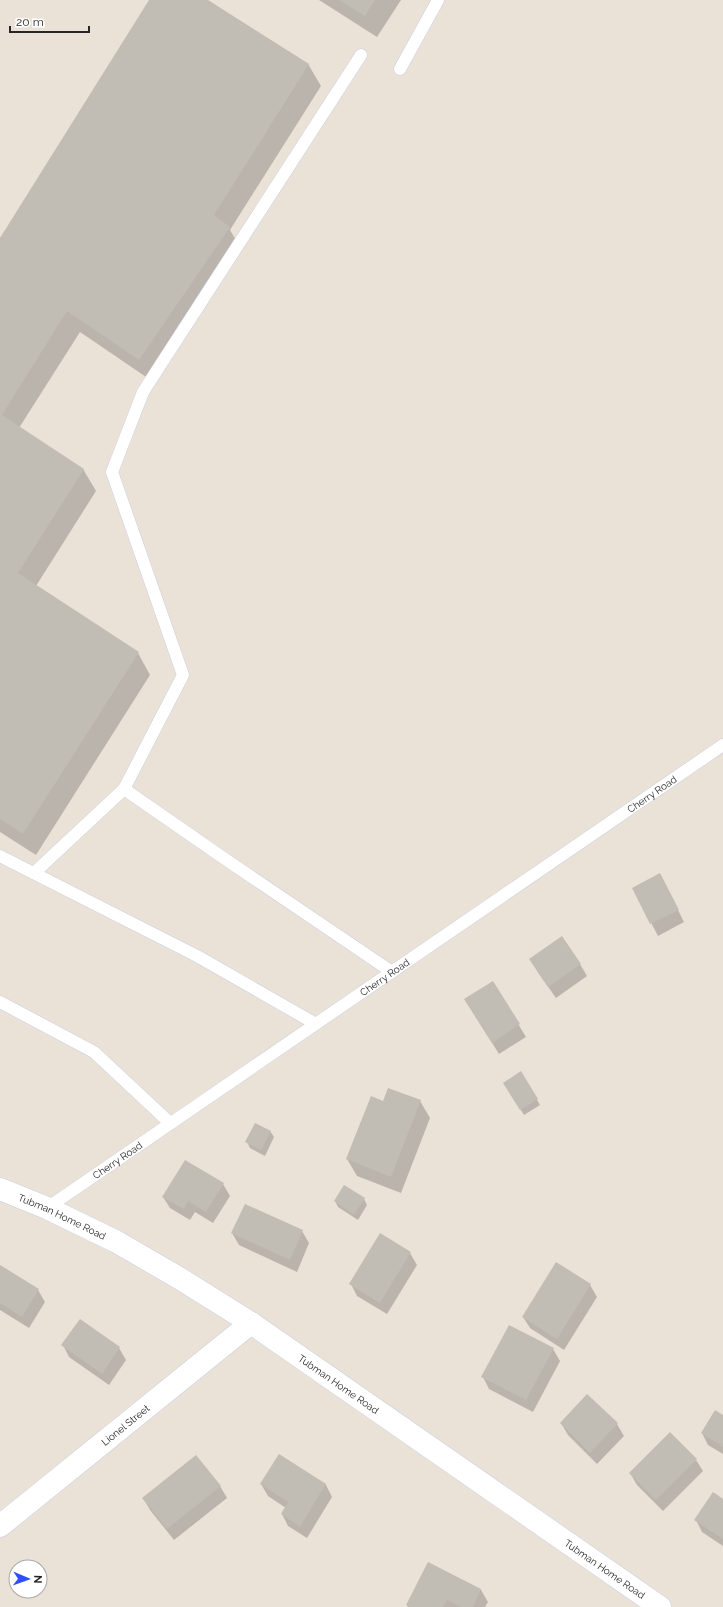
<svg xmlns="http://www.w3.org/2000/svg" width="723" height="1607" viewBox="0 0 723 1607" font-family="Raleway,sans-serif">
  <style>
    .shadow { fill: #0003 }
    .building { fill: #c1bcb4 }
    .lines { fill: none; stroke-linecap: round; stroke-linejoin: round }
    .service-casing { stroke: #cccfe1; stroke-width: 13 }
    .minor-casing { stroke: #cccfe1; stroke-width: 23 }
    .tertiary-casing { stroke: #cccfe1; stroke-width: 23 }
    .service { stroke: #fff; stroke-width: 12 }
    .minor { stroke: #fff; stroke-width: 22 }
    .tertiary { stroke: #fff; stroke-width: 22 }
    .labels { text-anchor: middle; stroke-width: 3; stroke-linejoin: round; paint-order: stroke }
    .street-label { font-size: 10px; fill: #262626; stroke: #fff }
  </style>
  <rect width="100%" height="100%" fill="#eae2d7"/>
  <g class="shadow">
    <polygon points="150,0 206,0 308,64 321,86 230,230 241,249 152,381 80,332 19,428 83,469 96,491 36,586 138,653 150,675 36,855 0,832 0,239"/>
    <polygon points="319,0 401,0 377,37"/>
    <polygon points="666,886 684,922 658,936 633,888"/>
    <polygon points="580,964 587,976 556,998 537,971"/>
    <polygon points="493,982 526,1037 499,1054 472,1011"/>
    <polygon points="521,1073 540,1105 524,1115 504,1083"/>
    <polygon points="420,1101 430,1118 401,1193 357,1176 347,1159 384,1102"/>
    <polygon points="270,1131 274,1137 265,1156 250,1148 247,1142"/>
    <polygon points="223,1184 230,1196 213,1223 195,1212 190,1220 170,1208 163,1197"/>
    <polygon points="364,1199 367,1205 358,1220 338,1207 335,1201"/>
    <polygon points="302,1231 309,1243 297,1272 239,1245 232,1233"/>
    <polygon points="410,1253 417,1265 387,1314 357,1296 351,1284"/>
    <polygon points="0,1266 38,1290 45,1302 29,1328 0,1310"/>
    <polygon points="590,1285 597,1297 564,1350 530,1328 523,1317"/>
    <polygon points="80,1320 119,1348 126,1360 109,1385 69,1357 63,1345"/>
    <polygon points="553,1349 560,1361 533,1412 489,1389 483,1377"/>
    <polygon points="723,1416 723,1454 708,1445 702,1433"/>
    <polygon points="561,1423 617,1424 624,1436 597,1464 568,1435"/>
    <polygon points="279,1455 326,1485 332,1497 307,1538 288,1526 282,1514 286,1508 268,1496 261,1484"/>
    <polygon points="696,1460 703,1471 663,1511 637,1485 630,1473"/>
    <polygon points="220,1486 227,1498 174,1540 150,1510 143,1498"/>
    <polygon points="723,1500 723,1546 702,1532 696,1520"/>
    <polygon points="429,1563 481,1590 488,1602 485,1607 408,1607 407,1605"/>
  </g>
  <g class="building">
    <polygon points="149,0 208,0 309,64 214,215 230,227 139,360 67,311 2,415 84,469 18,573 139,652 23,834 0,819 0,238"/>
    <polygon points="339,0 375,0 365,16"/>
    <polygon points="660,873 679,910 650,924 632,888"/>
    <polygon points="562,936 581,964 548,987 529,959"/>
    <polygon points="493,981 520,1024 492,1043 464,999"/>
    <polygon points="521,1071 538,1099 520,1110 503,1083"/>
    <polygon points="388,1088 421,1100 391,1177 346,1159 371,1096 383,1101"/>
    <polygon points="255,1123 271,1131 261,1150 245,1142"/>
    <polygon points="185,1160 224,1183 206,1212 188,1201 184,1209 162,1197"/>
    <polygon points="344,1185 365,1198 354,1215 334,1201"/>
    <polygon points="245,1204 303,1230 290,1260 231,1233"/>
    <polygon points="380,1233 411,1252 380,1303 349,1284"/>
    <polygon points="556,1262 591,1284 557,1339 522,1317"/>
    <polygon points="0,1265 39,1289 22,1317 0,1303"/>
    <polygon points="80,1319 120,1347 102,1374 61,1345"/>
    <polygon points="509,1325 554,1348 526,1400 481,1377"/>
    <polygon points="587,1394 618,1423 590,1453 560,1423"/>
    <polygon points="715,1410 723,1415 723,1447 701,1433"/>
    <polygon points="670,1432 697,1459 656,1500 629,1473"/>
    <polygon points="279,1454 326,1484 300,1527 281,1514 288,1502 260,1484"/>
    <polygon points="196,1455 221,1486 167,1529 142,1498"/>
    <polygon points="713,1492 723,1499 723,1539 694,1520"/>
    <polygon points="428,1562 481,1589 473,1607 461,1607 447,1600 443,1607 410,1607 406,1605"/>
  </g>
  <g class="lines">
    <defs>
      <g id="service">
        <polyline points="400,69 438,0"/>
        <polyline points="124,789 225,859 392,972"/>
        <polyline points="0,856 197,956 316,1024"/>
        <polyline points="34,873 124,789 183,675 112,472 143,392 361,55"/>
        <polyline points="0,1002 94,1052 170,1123"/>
        <path id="s1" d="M47 1208 723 745"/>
      </g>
      <g id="minor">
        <path id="s2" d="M0 1526 251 1323"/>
      </g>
      <g id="tertiary">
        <path id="s3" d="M0 1189 47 1208 117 1242 179 1278 251 1323 660 1607"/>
      </g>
    </defs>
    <use href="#service" class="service-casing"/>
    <use href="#minor" class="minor-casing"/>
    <use href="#tertiary" class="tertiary-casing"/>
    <use href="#service" class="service"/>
    <use href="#minor" class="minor"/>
    <use href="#tertiary" class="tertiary"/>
  </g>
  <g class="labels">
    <g class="street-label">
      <text dy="4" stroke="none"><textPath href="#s1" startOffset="733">Cherry Road</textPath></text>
      <text dy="4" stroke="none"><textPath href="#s1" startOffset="409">Cherry Road</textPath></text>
      <text dy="4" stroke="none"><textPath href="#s1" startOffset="85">Cherry Road</textPath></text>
      <text dy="4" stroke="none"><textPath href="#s3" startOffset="68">Tubman Home Road</textPath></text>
      <text dy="4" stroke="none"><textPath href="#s3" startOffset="392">Tubman Home Road</textPath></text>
      <text dy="4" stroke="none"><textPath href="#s2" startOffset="161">Lionel Street</textPath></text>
      <text dy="4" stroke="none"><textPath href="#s3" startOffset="716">Tubman Home Road</textPath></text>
    </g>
  </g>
  <g transform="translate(28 1579) rotate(92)"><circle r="19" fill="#ffffff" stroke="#a8a8a8"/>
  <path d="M0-3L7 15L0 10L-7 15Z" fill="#2f4fff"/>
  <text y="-6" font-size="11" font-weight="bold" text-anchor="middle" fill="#262626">N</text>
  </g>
  <path d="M10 26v6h79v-6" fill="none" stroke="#262626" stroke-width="2"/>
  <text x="16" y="26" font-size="12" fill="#262626" stroke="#ffffff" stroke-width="3" paint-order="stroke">20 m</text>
</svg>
